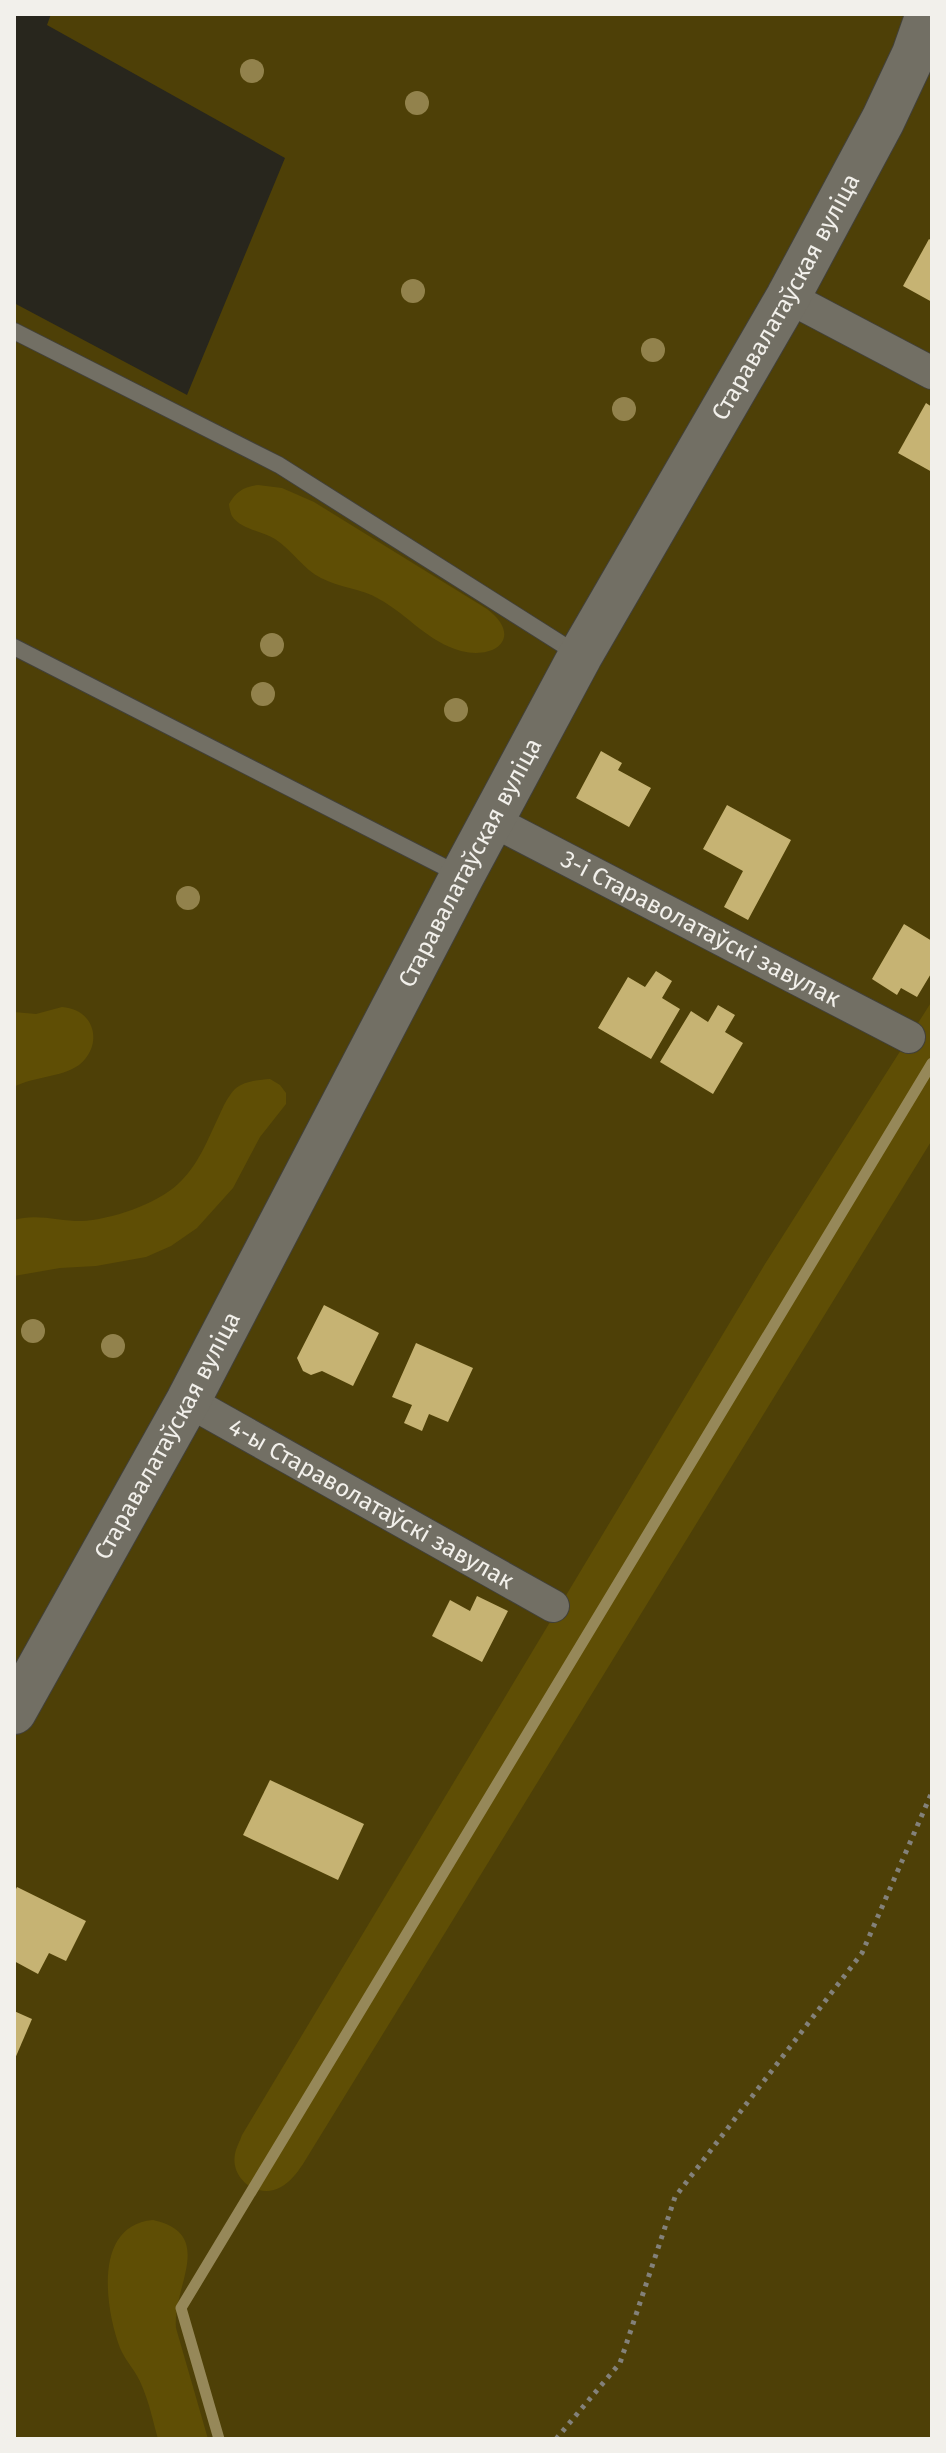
<svg xmlns="http://www.w3.org/2000/svg" width="946" height="2453" viewBox="0 0 946 2453" font-family="'Fira Sans',sans-serif">
  <style>
    .green { fill: #4e4007 }
    .forest { fill: #5f4e05 }
    .lines { fill: none; stroke-linecap: round; stroke-linejoin: round }
    .stream { stroke: #968859; stroke-width: 11 }
    .building { fill: #c6b373 }
    .lane-casing { stroke: #424039; stroke-width: 18 }
    .street-casing { stroke: #424039; stroke-width: 34 }
    .secondary-casing { stroke: #424039; stroke-width: 46 }
    .path { stroke: #83817a; stroke-width: 5; stroke-dasharray: 4 6; stroke-linecap: butt }
    .lane { stroke: #726f64; stroke-width: 16 }
    .street { stroke: #726f64; stroke-width: 32 }
    .secondary { stroke: #726f64; stroke-width: 44 }
    .tree { fill: #92824c }
    .labels { text-anchor: middle; stroke-width: 8; stroke-linejoin: round; paint-order: stroke }
    .street-label { font-size: 24px; fill: #f2f0eb; stroke: #100f0b }
  </style>
  <rect width="100%" height="100%" fill="#28261d"/>
  <polygon class="green" points="51,14 932,14 932,2439 14,2439 14,303 187,395 285,158 47,25"/>
  <g class="forest">
    <path d="M258 485 282 488 314 502 487 609C523 636 497 660 461 651 428 642 408 615 379 599 361 588 340 588 321 578 303 569 292 550 275 539 262 531 240 529 232 516 231 515 229 506 229 504 236 492 243 487 258 485Z"/>
    <path d="M932 1001V1140L303 2164C297 2173 290 2182 281 2187 258 2200 230 2179 235 2154 236 2148 240 2141 242 2135L765 1264Z"/>
    <path d="M62 1007C95 1009 104 1045 79 1065 60 1078 34 1076 14 1087V1012L36 1014Z"/>
    <path d="M270 1079 280 1085 286 1093V1104L260 1137 233 1188 197 1228 171 1246 146 1257 96 1266 60 1268 14 1276V1220C35 1213 59 1221 81 1221 110 1220 157 1204 178 1184 198 1166 208 1139 219 1116 223 1107 228 1096 235 1089 244 1081 258 1080 270 1079Z"/>
    <path d="M153 2220C217 2234 172 2287 176 2328L208 2439H158C153 2421 149 2402 142 2386 137 2372 126 2362 120 2348 105 2308 93 2225 153 2220Z"/>
  </g>
  <g class="lines">
    <polyline class="stream" points="219,2439 181,2308 932,1063"/>
  </g>
  <g class="building">
    <polygon points="929,239 932,241 932,302 903,286"/>
    <polygon points="926,403 932,407 932,472 898,453"/>
    <polygon points="601,751 622,763 618,770 651,788 629,827 576,798"/>
    <polygon points="727,805 791,840 748,920 724,907 743,871 703,849"/>
    <polygon points="904,924 932,941 932,972 917,997 901,988 897,995 872,979"/>
    <polygon points="656,971 672,981 662,998 680,1009 651,1059 598,1028 628,977 645,987"/>
    <polygon points="718,1005 735,1015 725,1032 743,1043 713,1094 660,1062 691,1011 708,1022"/>
    <polygon points="324,1305 379,1333 353,1386 322,1371 311,1375 303,1371 297,1358"/>
    <polygon points="416,1343 473,1368 448,1422 429,1414 422,1431 404,1423 412,1405 392,1397"/>
    <polygon points="477,1596 508,1611 482,1662 432,1636 450,1600 470,1611"/>
    <polygon points="270,1780 364,1824 338,1880 243,1835"/>
    <polygon points="17,1887 86,1921 66,1961 49,1953 38,1974 14,1961 14,1893"/>
    <polygon points="14,2011 32,2019 14,2061"/>
  </g>
  <g class="lines">
    <defs>
      <g id="lane">
        <polyline points="14,331 279,465 579,655"/>
        <polyline points="14,647 460,875"/>
      </g>
      <g id="street">
        <polyline points="788,297 932,373"/>
        <path id="s1" d="M493 821 909 1037"/>
        <path id="s2" d="M188 1401 553 1606"/>
      </g>
      <g id="secondary">
        <path id="s3" d="M14 1712 188 1401 462 876 580 656 788 297 883 120 914 54 928 14"/>
      </g>
    </defs>
    <use href="#lane" class="lane-casing"/>
    <use href="#street" class="street-casing"/>
    <use href="#secondary" class="secondary-casing"/>
    <polyline class="path" points="556,2439 620,2363 675,2197 862,1953 932,1792"/>
    <use href="#lane" class="lane"/>
    <use href="#street" class="street"/>
    <use href="#secondary" class="secondary"/>
  </g>
  <g class="tree">
    <circle cx="252" cy="71" r="12"/>
    <circle cx="417" cy="103" r="12"/>
    <circle cx="413" cy="291" r="12"/>
    <circle cx="653" cy="350" r="12"/>
    <circle cx="624" cy="409" r="12"/>
    <circle cx="272" cy="645" r="12"/>
    <circle cx="263" cy="694" r="12"/>
    <circle cx="456" cy="710" r="12"/>
    <circle cx="188" cy="898" r="12"/>
    <circle cx="33" cy="1331" r="12"/>
    <circle cx="113" cy="1346" r="12"/>
  </g>
  <g class="labels">
    <g class="street-label">
      <text dy="8" stroke="none"><textPath href="#s3" startOffset="1612">Старавалатаўская вуліца</textPath></text>
      <text dy="8" stroke="none"><textPath href="#s3" startOffset="964">Старавалатаўская вуліца</textPath></text>
      <text dy="8" stroke="none"><textPath href="#s1" startOffset="234">3-і Стараволатаўскі завулак</textPath></text>
      <text dy="8" stroke="none"><textPath href="#s3" startOffset="316">Старавалатаўская вуліца</textPath></text>
      <text dy="8" stroke="none"><textPath href="#s2" startOffset="210">4-ы Стараволатаўскі завулак</textPath></text>
    </g>
  </g>
  <rect width="946" height="2453" fill="none" stroke="#f2f0eb" stroke-width="32"/>
</svg>
